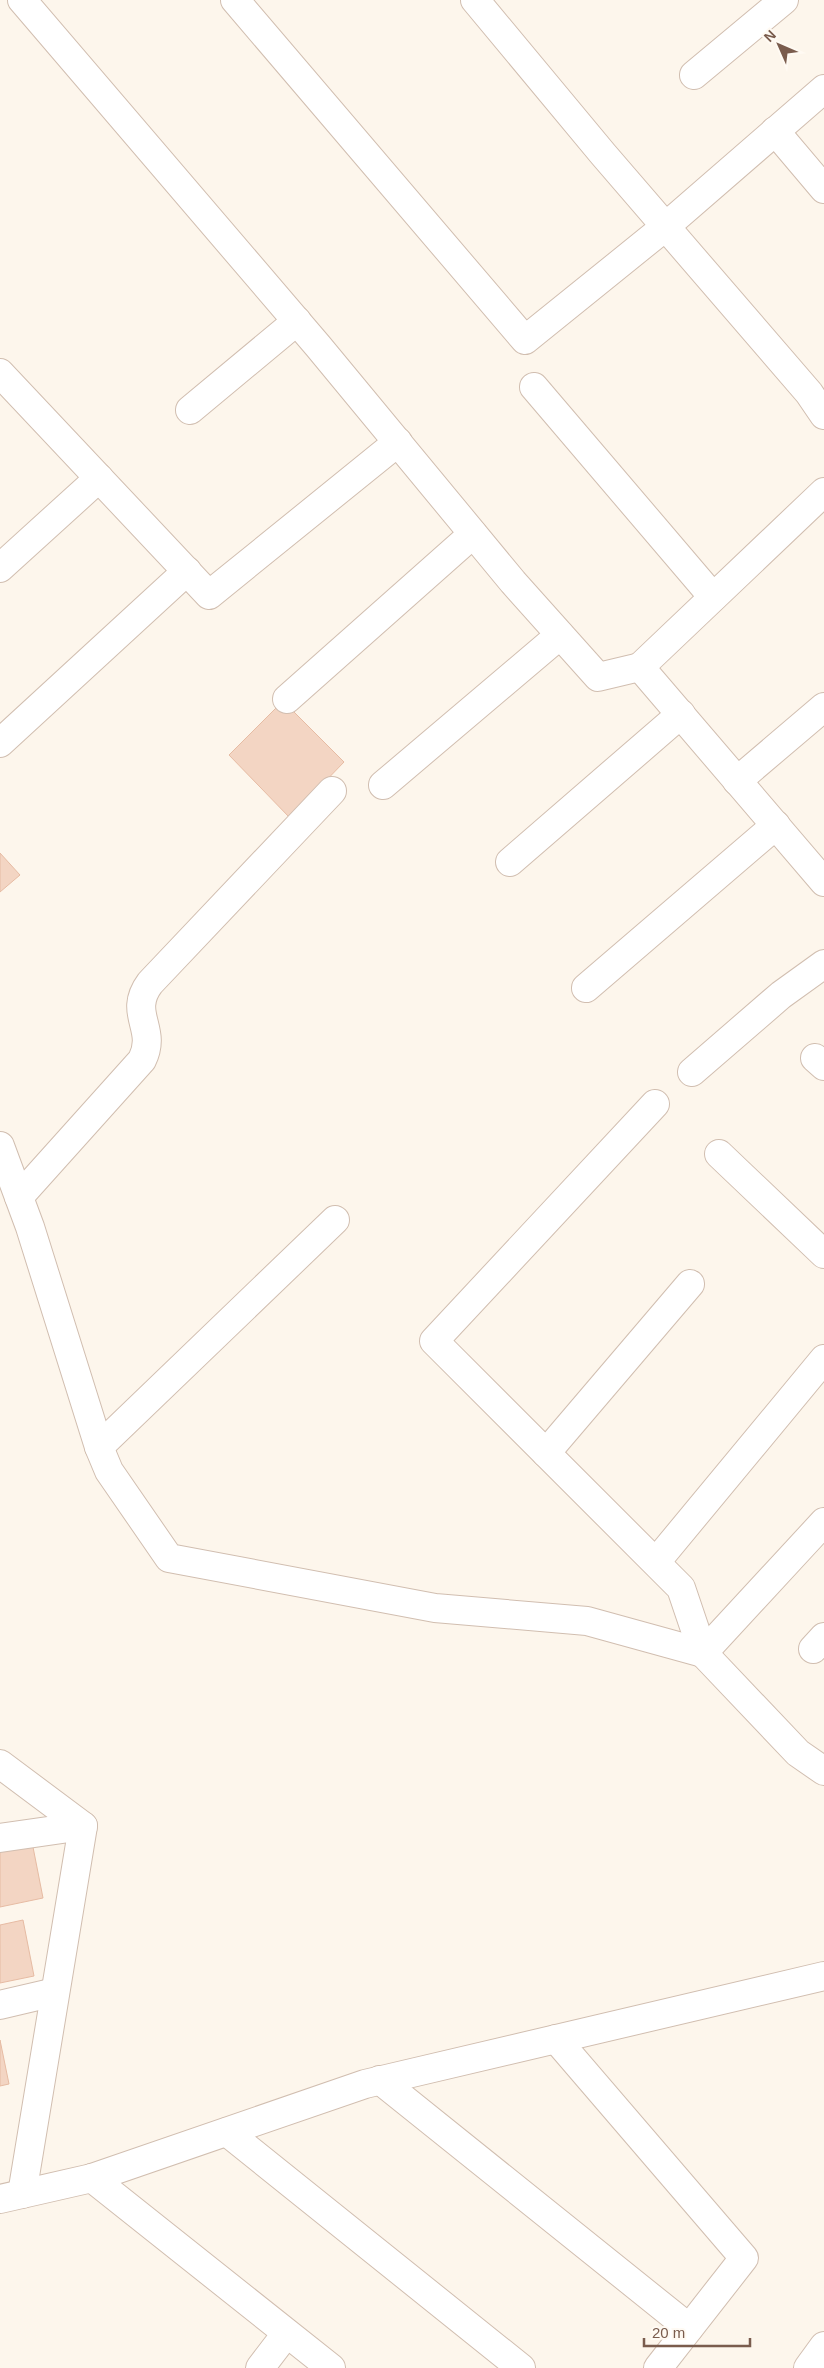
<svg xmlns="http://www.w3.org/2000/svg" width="824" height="2368" viewBox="0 0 824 2368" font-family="Helvetica,sans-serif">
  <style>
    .building { fill: #f3d5c3; stroke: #e6bba3 }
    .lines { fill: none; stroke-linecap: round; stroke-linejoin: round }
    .minor-casing { stroke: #d1beb0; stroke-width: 30 }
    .tertiary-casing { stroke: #d1beb0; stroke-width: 30 }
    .minor { stroke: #fff; stroke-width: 28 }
    .tertiary { stroke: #fff; stroke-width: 28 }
  </style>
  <rect width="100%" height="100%" fill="#fdf6ec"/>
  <g class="building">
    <polygon points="283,701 344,762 290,818 229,755"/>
    <polygon points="0,853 20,875 0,892"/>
    <polygon points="32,1842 43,1898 0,1907 0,1850"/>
    <polygon points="23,1920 34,1976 0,1983 0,1925"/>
    <polygon points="0,2040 9,2084 0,2086"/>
  </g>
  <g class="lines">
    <defs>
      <g id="minor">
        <polyline points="22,0 318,346 513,582 598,677 640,667"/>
        <polyline points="235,0 525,340 665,227 824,89"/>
        <polyline points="475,0 603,154 809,393 824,415"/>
        <polyline points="694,75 784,0"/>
        <polyline points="775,131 824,189"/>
        <polyline points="0,373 209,595 398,442"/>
        <polyline points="534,387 713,597"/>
        <polyline points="190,410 297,321"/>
        <polyline points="824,492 640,667 824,882"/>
        <polyline points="0,568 99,478"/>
        <polyline points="287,699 473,534"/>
        <polyline points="0,743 187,571"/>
        <polyline points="737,781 824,707"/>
        <polyline points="383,785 560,635"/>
        <polyline points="510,862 681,714"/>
        <polyline points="586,988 776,825"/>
        <polyline points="815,1058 824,1066"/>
        <polyline points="692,1072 781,995 824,964"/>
        <polyline points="655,1104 434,1341 681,1588 703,1653 798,1753 824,1771"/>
        <polyline points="0,1146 30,1227 99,1447 109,1471 169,1558 435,1608 587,1621 703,1653"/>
        <polyline points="719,1154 824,1254"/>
        <path d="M19 1197 142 1060C158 1028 127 1014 150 983L332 791"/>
        <polyline points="99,1447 335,1220"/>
        <polyline points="546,1453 690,1284"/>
        <polyline points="656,1562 824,1359"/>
        <polyline points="813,1649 824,1637"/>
        <polyline points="703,1653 824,1522"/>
        <polyline points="0,1764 83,1826 22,2194"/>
        <polyline points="0,1838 83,1826"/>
        <polyline points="0,2005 55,1992"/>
        <polyline points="556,2039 744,2258 658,2368"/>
        <polyline points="380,2080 689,2328"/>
        <polyline points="227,2132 521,2368"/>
        <polyline points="92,2178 331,2368"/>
        <polyline points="260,2368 286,2334"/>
      </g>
      <g id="tertiary">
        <polyline points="0,2199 92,2178 365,2084 824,1976"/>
        <polyline points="808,2368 824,2346"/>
      </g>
    </defs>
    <use href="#minor" class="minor-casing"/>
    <use href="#tertiary" class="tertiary-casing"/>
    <use href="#minor" class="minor"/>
    <use href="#tertiary" class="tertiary"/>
  </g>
  <g transform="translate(779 45) rotate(315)" stroke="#fffaf3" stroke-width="4" paint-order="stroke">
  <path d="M0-4L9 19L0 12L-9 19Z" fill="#7a5c4d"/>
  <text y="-8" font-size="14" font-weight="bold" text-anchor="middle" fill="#7a5c4d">N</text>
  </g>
  <path d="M644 2338v8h106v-8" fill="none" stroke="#7a5c4d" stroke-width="2.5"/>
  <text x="652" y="2338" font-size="15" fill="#7a5c4d" stroke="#fffaf3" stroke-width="4" paint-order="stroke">20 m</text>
</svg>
